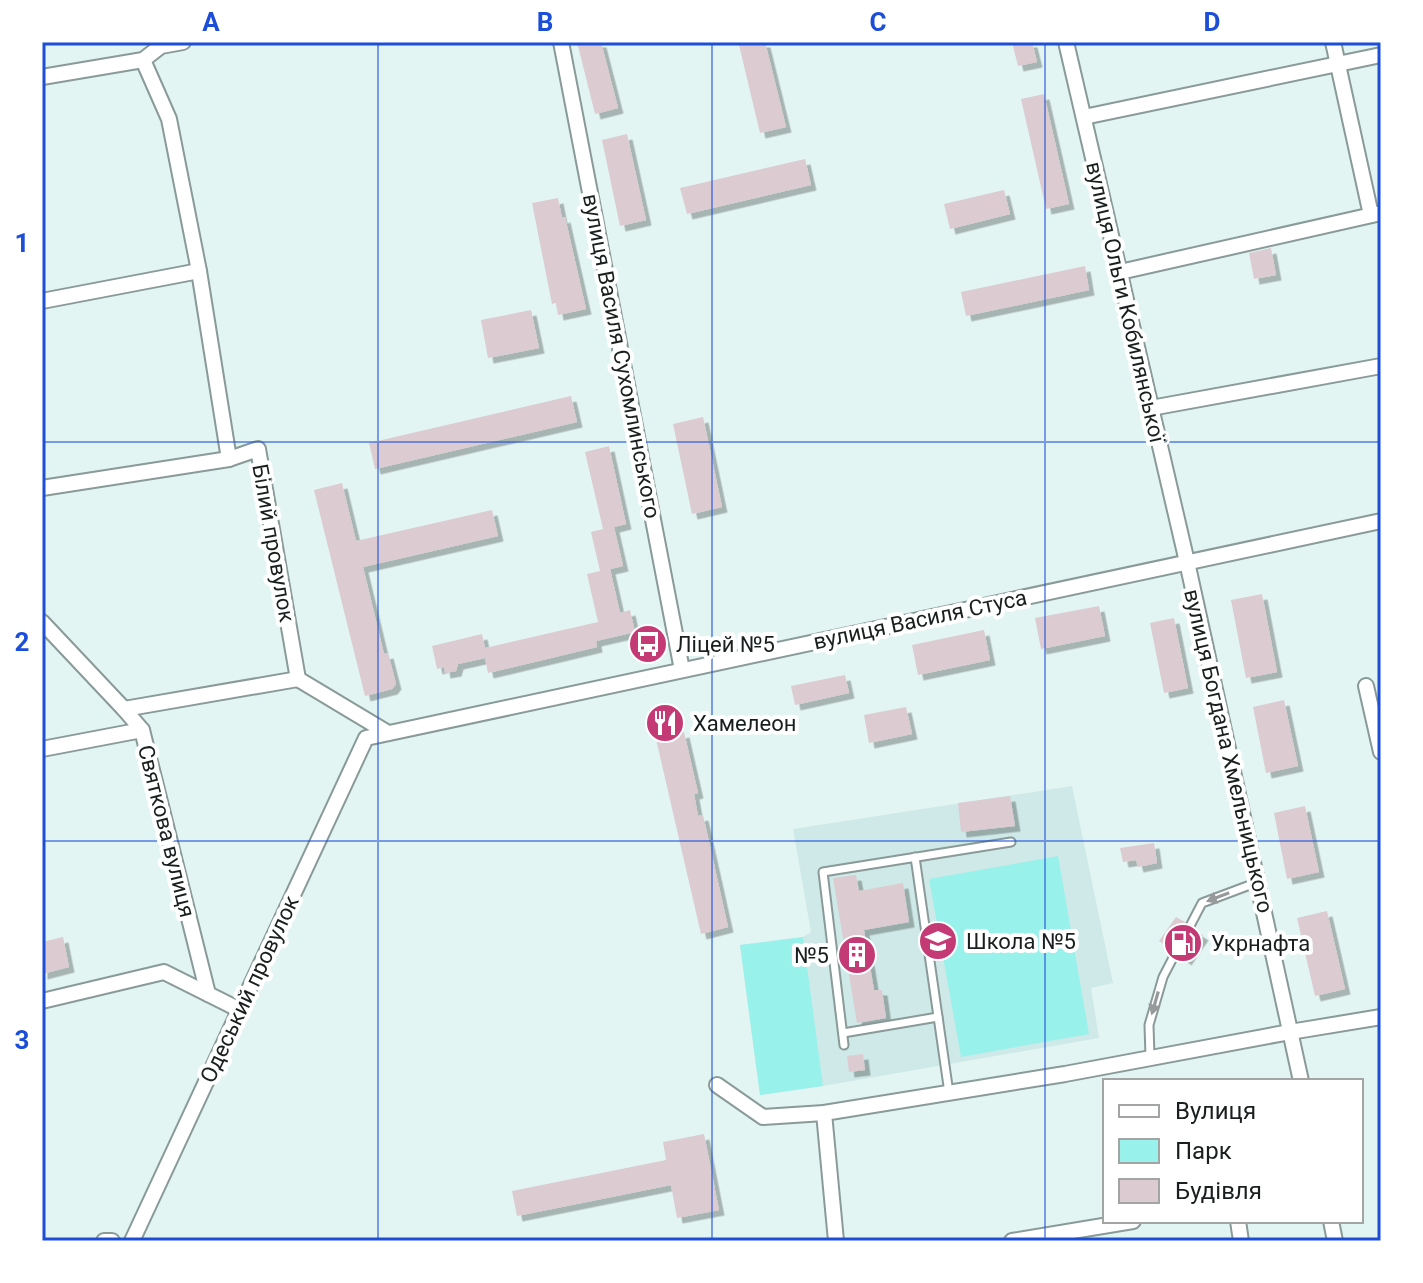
<svg xmlns="http://www.w3.org/2000/svg" width="1423" height="1283" viewBox="0 0 1423 1283" font-family="Roboto,sans-serif">
  <style>
    .built { fill: #cee9e7 }
    .green { fill: #99f1eb }
    .building { fill: #dccbd0; filter: url(#shadow) }
    .lines { fill: none; stroke-linecap: round; stroke-linejoin: round }
    .lane-casing { stroke: #899a98; stroke-width: 11 }
    .street-casing { stroke: #899a98; stroke-width: 18 }
    .lane { stroke: #fff; stroke-width: 7 }
    .street { stroke: #fff; stroke-width: 14 }
    .oneway { fill: #979a9a }
    .grid { fill: none; stroke: #1d4ed8; stroke-width: 2; stroke-opacity: 0.55 }
    .labels { text-anchor: middle; stroke-width: 8; stroke-linejoin: round; paint-order: stroke }
    .street-label { font-size: 22px; fill: #181f1e; stroke: #fff }
    .poi-label { font-size: 22px; fill: #181f1e; stroke: #fff; text-anchor: start }
    .neatline { fill: none; stroke: #1d4ed8; stroke-width: 3 }
    .grid-label { font-size: 26px; text-anchor: middle; font-weight: bold; fill: #1d4ed8 }
  </style>
  <defs>
    <filter id="shadow"><feDropShadow dx="5.5" dy="5.5" stdDeviation="0" flood-color="#0004"/></filter>
  </defs>
  <rect width="100%" height="100%" fill="#e3f5f3"/>
  <polygon class="built" points="1072,786 1113,983 1091,988 1099,1038 823,1086 760,1095 740,945 803,937 811,932 793,829"/>
  <g class="green">
    <polygon points="1058,856 1089,1034 961,1057 929,879"/>
    <polygon points="803,937 823,1086 760,1095 740,945"/>
  </g>
  <g class="building">
    <polygon points="577,42 601,42 618,108 595,114"/>
    <polygon points="751,42 765,42 786,127 760,133 739,45"/>
    <polygon points="1012,42 1032,42 1037,62 1018,66"/>
    <polygon points="1044,94 1069,204 1046,209 1021,99"/>
    <polygon points="627,134 646,220 620,226 602,140"/>
    <polygon points="805,159 811,185 687,214 680,188"/>
    <polygon points="1004,190 1010,214 950,229 944,204"/>
    <polygon points="558,198 562,218 565,217 586,309 558,315 556,303 552,304 532,203"/>
    <polygon points="1271,248 1276,275 1254,279 1249,253"/>
    <polygon points="1085,266 1089,290 966,316 961,292"/>
    <polygon points="531,310 539,348 488,358 481,320"/>
    <polygon points="571,396 577,422 375,469 369,443"/>
    <polygon points="703,417 722,507 692,514 673,424"/>
    <polygon points="609,446 626,524 614,527 623,566 610,569 620,613 630,610 635,632 596,641 597,647 488,673 485,658 458,664 456,671 445,673 444,667 437,669 432,646 482,634 485,648 598,622 587,574 600,571 591,532 603,529 585,452"/>
    <polygon points="342,483 356,541 492,510 498,536 363,567 384,654 388,653 396,684 392,689 365,696 314,490"/>
    <polygon points="1262,594 1277,672 1246,678 1231,600"/>
    <polygon points="1099,606 1105,636 1041,649 1035,618"/>
    <polygon points="1174,618 1188,688 1164,693 1150,623"/>
    <polygon points="984,630 990,660 918,675 912,645"/>
    <polygon points="845,675 849,693 795,705 791,686"/>
    <polygon points="1284,700 1298,766 1266,773 1253,707"/>
    <polygon points="906,707 912,734 869,743 864,715"/>
    <polygon points="684,732 698,793 694,794 698,816 703,815 728,927 701,934 656,739"/>
    <polygon points="1010,796 1015,826 961,832 958,803"/>
    <polygon points="1305,806 1319,872 1287,879 1274,813"/>
    <polygon points="1154,843 1157,863 1138,867 1136,860 1123,862 1120,848"/>
    <polygon points="856,875 859,891 903,883 909,922 864,930 874,990 882,990 886,1018 857,1023 833,878"/>
    <polygon points="1327,911 1345,989 1315,996 1297,918"/>
    <polygon points="1176,917 1185,922 1184,927 1186,931 1191,932 1195,930 1203,935 1186,960 1181,956 1182,951 1180,947 1175,946 1171,949 1159,941"/>
    <polygon points="63,937 69,967 42,974 42,942"/>
    <polygon points="863,1054 865,1070 849,1072 847,1056"/>
    <polygon points="704,1134 719,1210 677,1218 671,1185 517,1216 512,1191 666,1160 663,1142"/>
  </g>
  <g class="lines">
    <defs>
      <g id="lane">
        <polyline points="915,857 949,1093"/>
        <polyline points="1190,926 1202,903 1258,882"/>
        <polyline points="843,1033 938,1017"/>
        <polyline points="844,1045 823,872 1011,842"/>
        <polyline points="1150,1057 1149,1025 1163,977 1176,952"/>
      </g>
      <g id="street">
        <polyline points="561,42 682,670"/>
        <polyline points="1066,42 1187,562 1301,1081"/>
        <polyline points="1333,42 1371,215"/>
        <polyline points="143,60 169,119 199,271 229,459"/>
        <polyline points="42,77 143,60 161,46 183,42"/>
        <polyline points="1084,117 1381,55"/>
        <polyline points="1120,272 1381,213"/>
        <polyline points="42,301 199,271"/>
        <polyline points="1151,408 1381,366"/>
        <polyline points="42,488 229,459 258,449 298,679"/>
        <polyline points="42,622 124,709 142,730 208,994 240,1010"/>
        <polyline points="298,679 388,733"/>
        <polyline points="1366,686 1381,752"/>
        <polyline points="124,709 298,679"/>
        <polyline points="42,749 142,730"/>
        <polyline points="42,1001 164,972 208,994"/>
        <polyline points="717,1085 763,1117 824,1113 1065,1074 1290,1032 1381,1017"/>
        <polyline points="824,1113 836,1241"/>
        <polyline points="1238,1221 1241,1241"/>
        <polyline points="1331,1221 1335,1241"/>
        <polyline points="104,1241 112,1241"/>
        <polyline points="132,1241 366,738 1381,521"/>
        <polyline points="1012,1241 1133,1221"/>
      </g>
    </defs>
    <use href="#lane" class="lane-casing"/>
    <use href="#street" class="street-casing"/>
    <use href="#lane" class="lane"/>
    <use href="#street" class="street"/>
  </g>
  <defs><path id="oneway-solid" d="M-6-.8H1V-3.2L6.5 0L1 3.2V.8H-6Z" transform="scale(2)"/></defs>
  <g class="oneway">
    <use href="#oneway-solid" transform="translate(1218 897) rotate(159)"/>
    <use href="#oneway-solid" transform="translate(1155 1003) rotate(106)"/>
  </g>
  <path class="grid" d="M378 42V1241M712 42V1241M1045 42V1241M42 442H1381M42 841H1381"/>
  <defs>
    <symbol id="bus-disc" viewBox="-11 -11 22 22"><circle r="9.5" fill="#c33a74" stroke="#fff"/><path d="M-5-6H5V4H4V6H2V4H-2V6H-4V4H-5ZM-3.5-4V0h7V-4ZM-3.5 1.2v1.5H-2V1.2ZM2 1.2v1.5H3.5V1.2Z" fill="#fff"/></symbol>
    <symbol id="restaurant-disc" viewBox="-11 -11 22 22"><circle r="9.5" fill="#c33a74" stroke="#fff"/><path d="M-5-6h1v4h1v-4h1v4h1v-4h1v5L-1.5 .5V6h-2V.5L-5-1ZM5-6V6H3V1.5H1.5Q1.5-4 5-6Z" fill="#fff"/></symbol>
    <symbol id="school-disc" viewBox="-11 -11 22 22"><circle r="9.5" fill="#c33a74" stroke="#fff"/><path d="M0-5L7-2L0 1L-7-2ZM-4 1L0 2.5L4 1V4Q0 6-4 4Z" fill="#fff"/></symbol>
    <symbol id="fuel-disc" viewBox="-11 -11 22 22"><circle r="9.5" fill="#c33a74" stroke="#fff"/><path d="M-5.5-6h7V0h2V4h1.3V-2.5L3-4.5l.8-.8L6-3V5H2.5V1h-1V6h-7ZM-4.2-4.7v3.2H.2V-4.7Z" fill="#fff"/></symbol>
    <symbol id="building-disc" viewBox="-11 -11 22 22"><circle r="9.5" fill="#c33a74" stroke="#fff"/><path d="M-4-6H4V6H1V3H-1V6H-4ZM-2.5-4.3h1.7v1.8h-1.7ZM.8-4.3h1.7v1.8H.8ZM-2.5-1h1.7V.8h-1.7ZM.8-1h1.7V.8H.8Z" fill="#fff"/></symbol>
  </defs>
  <g fill-rule="evenodd">
    <use href="#bus-disc" x="626" y="622" width="44" height="44"/>
    <use href="#restaurant-disc" x="643" y="701" width="44" height="44"/>
    <use href="#school-disc" x="916" y="919" width="44" height="44"/>
    <use href="#fuel-disc" x="1161" y="921" width="44" height="44"/>
    <use href="#building-disc" x="835" y="933" width="44" height="44"/>
  </g>
  <g class="labels">
    <g class="street-label">
      <text transform="translate(1126 302) rotate(77)" y="8">вулиця Ольги Кобилянської</text>
      <text transform="translate(622 356) rotate(79)" y="8">вулиця Василя Сухомлинського</text>
      <text transform="translate(274 543) rotate(80)" y="8">Білий провулок</text>
      <text transform="translate(920 619) rotate(-12)" y="8">вулиця Василя Стуса</text>
      <text transform="translate(1229 751) rotate(77)" y="8">вулиця Богдана Хмельницького</text>
      <text transform="translate(167 831) rotate(76)" y="8">Святкова вулиця</text>
      <text transform="translate(249 989) rotate(-65)" y="8">Одеський провулок</text>
    </g>
    <g class="poi-label">
      <text x="676" y="652">Ліцей №5</text>
      <text x="693" y="731">Хамелеон</text>
      <text x="966" y="949">Школа №5</text>
      <text x="1211" y="951">Укрнафта</text>
      <text x="829" y="963" text-anchor="end">№5</text>
    </g>
  </g>
  <rect width="1423" height="1283" fill="none" stroke="#ffffff" stroke-width="88"/>
  <rect x="1103" y="1079" width="260" height="144" fill="#ffffff" stroke="#a3a5a5" stroke-width="2"/>
  <rect x="1119" y="1105" width="40" height="12" fill="#ffffff" stroke="#a3a5a5" stroke-width="2"/>
  <text x="1175" y="1119" font-size="24" fill="#181f1e">Вулиця</text>
  <rect x="1119" y="1139" width="40" height="24" fill="#99f1eb" stroke="#a3a5a5" stroke-width="2"/>
  <text x="1175" y="1159" font-size="24" fill="#181f1e">Парк</text>
  <rect x="1119" y="1179" width="40" height="24" fill="#dccbd0" stroke="#a3a5a5" stroke-width="2"/>
  <text x="1175" y="1199" font-size="24" fill="#181f1e">Будівля</text>
  <rect x="44" y="44" width="1335" height="1195" class="neatline"/>
  <g class="grid-label">
    <text x="211" y="31">A</text>
    <text x="545" y="31">B</text>
    <text x="878" y="31">C</text>
    <text x="1212" y="31">D</text>
    <text x="22" y="252">1</text>
    <text x="22" y="651">2</text>
    <text x="22" y="1049">3</text>
  </g>
</svg>
